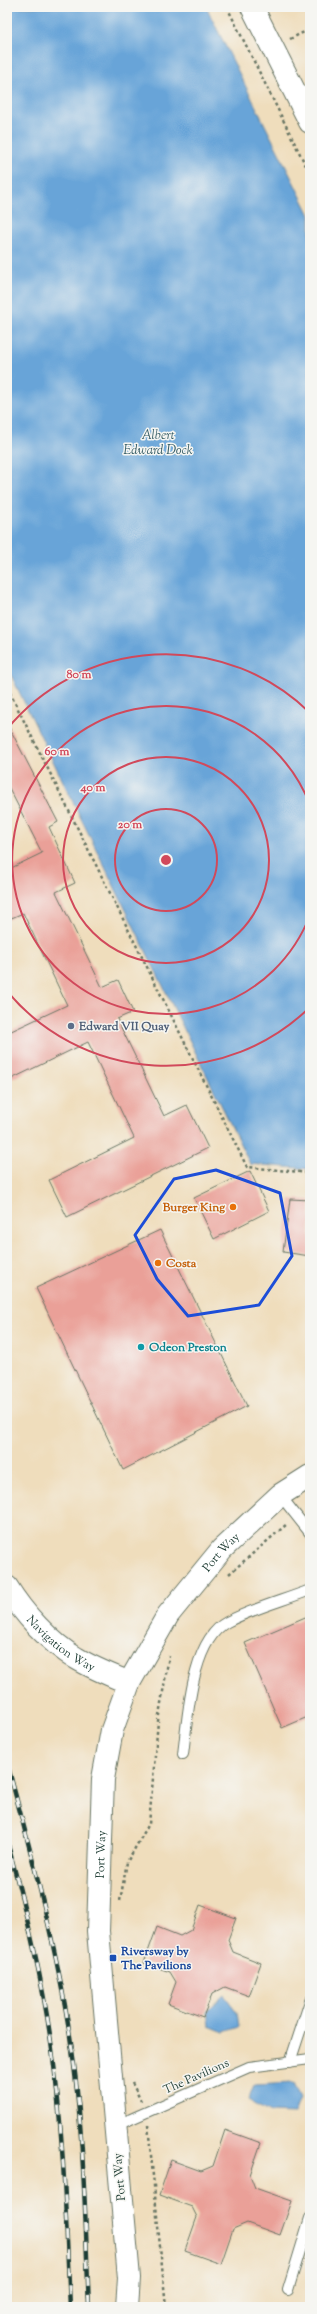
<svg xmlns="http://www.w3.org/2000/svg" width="317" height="2314" viewBox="0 0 317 2314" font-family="'Sorts Mill Goudy',serif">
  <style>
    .water { fill: #67a4d8; stroke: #437086 }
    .building { fill: #eaa098 }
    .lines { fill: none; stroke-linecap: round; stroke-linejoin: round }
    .service-casing { stroke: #687564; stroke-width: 12 }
    .tertiary-casing { stroke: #687564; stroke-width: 24 }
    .path { stroke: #687564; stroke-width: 2.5; stroke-dasharray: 3 3; stroke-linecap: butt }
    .service { stroke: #fff; stroke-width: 10 }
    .tertiary { stroke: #fff; stroke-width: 22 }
    .rail-casing { stroke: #1f3d34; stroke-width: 4.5 }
    .rail { stroke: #f6f6f2; stroke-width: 3; stroke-dasharray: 9; stroke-linecap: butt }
    .marked { fill: none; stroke: #1d4ed8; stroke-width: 3; stroke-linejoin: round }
    .ring { fill: none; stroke: #d1495b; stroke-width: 2 }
    .service-dot { fill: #5c6f8a; stroke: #f6f6f2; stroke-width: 1.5 }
    .food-dot { fill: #e8710a; stroke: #f6f6f2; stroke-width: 1.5 }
    .culture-dot { fill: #0f9aa8; stroke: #f6f6f2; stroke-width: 1.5 }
    .transit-dot { fill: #1a4fb4; stroke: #f6f6f2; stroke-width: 1.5 }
    .labels { text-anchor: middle; stroke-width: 3; stroke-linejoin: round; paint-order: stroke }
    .service-label { font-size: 12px; font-weight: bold; fill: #4e5e75; stroke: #f6f6f2; text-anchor: start }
    .food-label { font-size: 12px; font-weight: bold; fill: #c56008; stroke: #f6f6f2; text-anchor: end }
    .culture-label { font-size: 12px; font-weight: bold; fill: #0d838f; stroke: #f6f6f2; text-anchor: start }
    .street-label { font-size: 12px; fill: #1f3d34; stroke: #f6f6f2 }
    .transit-label { font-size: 12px; font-weight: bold; fill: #164399; stroke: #f6f6f2; text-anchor: start }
    .water-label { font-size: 13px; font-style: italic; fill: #355c65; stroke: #f6f6f2 }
    .centre { fill: #d1495b; stroke: #f6f6f2; stroke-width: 2 }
    .ring-label { font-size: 12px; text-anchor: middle; font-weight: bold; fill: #d1495b; stroke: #f6f6f2; stroke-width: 3; stroke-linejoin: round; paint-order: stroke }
  </style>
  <rect width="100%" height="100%" fill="#f6f6f2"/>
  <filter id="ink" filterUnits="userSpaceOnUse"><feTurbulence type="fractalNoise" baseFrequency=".025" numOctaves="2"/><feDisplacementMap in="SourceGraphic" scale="8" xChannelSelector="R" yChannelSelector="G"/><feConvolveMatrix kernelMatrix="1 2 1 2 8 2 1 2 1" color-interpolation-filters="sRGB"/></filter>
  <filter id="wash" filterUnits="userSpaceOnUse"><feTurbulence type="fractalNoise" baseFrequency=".012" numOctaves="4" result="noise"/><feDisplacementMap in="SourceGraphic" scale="16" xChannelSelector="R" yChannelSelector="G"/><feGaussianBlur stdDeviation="0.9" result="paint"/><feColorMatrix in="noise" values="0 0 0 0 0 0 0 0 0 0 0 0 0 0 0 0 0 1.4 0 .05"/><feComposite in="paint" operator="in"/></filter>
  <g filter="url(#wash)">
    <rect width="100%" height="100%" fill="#efddbc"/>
    <g class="water">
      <polygon points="7,7 206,7 310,215 310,1169 250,1164 7,667"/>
      <polygon points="224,1995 237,2012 239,2027 224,2032 209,2026 207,2011"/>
      <polygon points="293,2083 300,2098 294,2114 270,2113 248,2100 254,2085"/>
    </g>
    <g id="blocks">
      <g class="building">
        <polygon points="7,723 58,822 49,827 75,883 56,892 102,987 118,980 133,1012 117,1019 164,1116 187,1105 208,1148 67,1217 49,1180 134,1138 88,1042 7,1081 7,1033 67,1005 23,913 7,920 7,870 42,853 7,784"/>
        <polygon points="250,1171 269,1211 214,1239 194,1198"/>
        <polygon points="290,1199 310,1200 310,1256 283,1252"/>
        <polygon points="160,1230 247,1406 123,1470 36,1288"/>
        <polygon points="310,1615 310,1716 282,1728 245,1643"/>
        <polygon points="200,1905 236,1918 228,1940 233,1952 261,1963 249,1996 225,1987 212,1994 203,2017 168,2004 176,1982 170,1972 144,1963 157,1927 180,1936 191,1930"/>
        <polygon points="225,2130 261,2143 250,2175 255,2188 292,2201 280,2235 247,2223 233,2229 221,2264 185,2251 197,2217 192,2207 159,2195 171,2160 201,2171 213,2166"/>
      </g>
    </g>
  </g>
  <g filter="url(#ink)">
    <use href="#blocks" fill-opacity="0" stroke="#687564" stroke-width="1"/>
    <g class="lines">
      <defs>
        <g id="service">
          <polyline points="280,1495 310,1533"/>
          <path d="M183 1754C188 1717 191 1641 227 1622 251 1609 285 1600 310 1590"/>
          <polyline points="290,2062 310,2001"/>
          <polyline points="115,2126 249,2067 310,2059"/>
          <polyline points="288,2290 310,2218"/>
        </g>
        <g id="tertiary">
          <polyline points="252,7 310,122"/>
          <path id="s1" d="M7 1587C23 1613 49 1642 76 1658 92 1668 111 1675 129 1683"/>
          <path id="s2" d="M127 2307 129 2278 98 1931 103 1779 112 1730 129 1683 168 1615 222 1549 280 1495 310 1476"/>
        </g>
      </defs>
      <use href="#service" class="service-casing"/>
      <use href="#tertiary" class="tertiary-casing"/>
      <g class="path">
        <polyline points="227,7 310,174"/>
        <polyline points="290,39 310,29"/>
        <polyline points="7,687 247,1167 310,1173"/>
        <polyline points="229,1574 287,1524"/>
        <polyline points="120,1901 127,1862 149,1824 158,1721 169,1656"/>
        <polyline points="132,2083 141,2101"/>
        <polyline points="148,2125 166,2307"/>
      </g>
      <use href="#service" class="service"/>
      <use href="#tertiary" class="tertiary"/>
      <defs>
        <g id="rail">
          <path d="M7 1763C31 1853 56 1944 70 2036 84 2126 85 2217 89 2307"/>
          <path d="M7 1841C26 1912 44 1984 53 2057 64 2140 66 2223 70 2307"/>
        </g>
      </defs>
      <use href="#rail" class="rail-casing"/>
      <use href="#rail" class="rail"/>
    </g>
  </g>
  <path class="marked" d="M216 1170 280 1193 292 1256 259 1305 188 1316 157 1279 135 1235 174 1179Z"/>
  <g class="ring">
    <circle cx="166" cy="860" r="51"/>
    <circle cx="166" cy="860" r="103"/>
    <path d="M310 915A154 154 0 1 1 310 805"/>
    <path d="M309 1008A206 206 0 0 1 7 991M7 729A206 206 0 0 1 309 712"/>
  </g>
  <circle class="service-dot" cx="71" cy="1026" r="4"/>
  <g class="food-dot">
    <circle cx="233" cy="1207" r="4"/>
    <circle cx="158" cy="1263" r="4"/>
  </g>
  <circle class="culture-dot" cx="141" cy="1347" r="4"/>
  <rect class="transit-dot" x="109" y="1954" width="8" height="8" rx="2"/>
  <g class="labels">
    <g class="service-label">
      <text x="79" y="1030">Edward VII Quay</text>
    </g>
    <g class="food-label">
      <text x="225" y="1211">Burger King</text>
      <text x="166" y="1267" text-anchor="start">Costa</text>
    </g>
    <g class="culture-label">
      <text x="149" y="1351">Odeon Preston</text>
    </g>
    <g class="street-label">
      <text dy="4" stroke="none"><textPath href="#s2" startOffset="790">Port Way</textPath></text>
      <text dy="4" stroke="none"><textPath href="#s1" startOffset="79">Navigation Way</textPath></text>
      <text dy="4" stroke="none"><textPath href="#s2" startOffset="454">Port Way</textPath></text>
      <text transform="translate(196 2076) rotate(-24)" y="4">The Pavilions</text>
      <text transform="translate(119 2177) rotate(-95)" y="4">Port Way</text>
    </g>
    <g class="transit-label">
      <text x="121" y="1955">Riversway by<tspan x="121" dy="14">The Pavilions</tspan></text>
    </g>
    <g class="water-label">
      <text x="158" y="439">Albert<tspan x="158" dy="15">Edward Dock</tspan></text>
    </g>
  </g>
  <circle cx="166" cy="860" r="6" class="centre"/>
  <g class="ring-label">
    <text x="79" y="678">80 m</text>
    <text x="57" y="755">60 m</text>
    <text x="93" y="791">40 m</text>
    <text x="130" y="828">20 m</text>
  </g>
  <rect width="317" height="2314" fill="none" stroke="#f6f6f2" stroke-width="24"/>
</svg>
